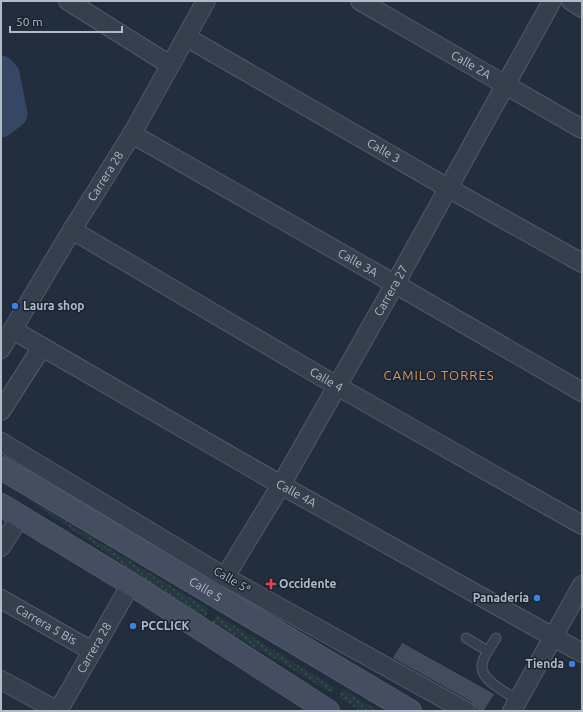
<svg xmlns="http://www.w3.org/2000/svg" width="583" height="712" viewBox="0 0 583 712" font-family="Ubuntu,sans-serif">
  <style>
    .grass { fill: url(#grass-dots) }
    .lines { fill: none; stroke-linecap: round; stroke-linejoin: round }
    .river { stroke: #354764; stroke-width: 27 }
    .building { fill: #414c5f; stroke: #1e2634 }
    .lane-casing { stroke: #525a68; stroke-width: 11 }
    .street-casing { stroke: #525a68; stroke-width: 20 }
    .secondary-casing { stroke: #525a68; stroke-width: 24 }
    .lane { stroke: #363f4d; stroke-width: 9 }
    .street { stroke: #363f4d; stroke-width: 18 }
    .secondary { stroke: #444e60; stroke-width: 22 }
    .shop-dot { fill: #3f7fe0; stroke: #1c2432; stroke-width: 1.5 }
    .health-dot { fill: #e0444e; stroke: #1c2432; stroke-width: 1.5 }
    .labels { text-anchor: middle; stroke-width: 3; stroke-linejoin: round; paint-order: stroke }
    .street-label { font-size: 12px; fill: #b2bac8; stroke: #1c2432 }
    .poi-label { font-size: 12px; font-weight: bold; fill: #b2bac8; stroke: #1c2432; text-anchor: start }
    .neighbourhood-label { font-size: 13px; letter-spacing: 1px; fill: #d7985e; stroke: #1c2432 }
  </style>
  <defs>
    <pattern id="grass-dots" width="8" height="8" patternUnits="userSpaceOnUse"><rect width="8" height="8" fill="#243a3e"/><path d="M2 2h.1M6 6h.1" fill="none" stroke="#415458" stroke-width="1.8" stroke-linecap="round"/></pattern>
  </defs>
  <rect width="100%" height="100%" fill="#222d3d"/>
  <g class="grass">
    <polygon points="25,497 209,609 204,620"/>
    <polygon points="217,615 335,688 332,693 212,622"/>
    <polygon points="343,690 379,711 360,711 339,697"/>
  </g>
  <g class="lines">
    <polyline class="river" points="1,69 6,74 14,114 1,124"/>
  </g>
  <polygon class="building" points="402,642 495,694 484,711 478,711 471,702 392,658"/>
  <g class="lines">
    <defs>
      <g id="lane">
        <polyline points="466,638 488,651"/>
        <path d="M496 638C491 646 483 656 482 665 480 680 507 693 518 700"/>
      </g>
      <g id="street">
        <polyline points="68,1 170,65"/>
        <path id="s1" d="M360 1 582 129"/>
        <polyline points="571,1 582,8"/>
        <path id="s2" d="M186 37 448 188 582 263"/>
        <path id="s3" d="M132 134 395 284 582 392"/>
        <path id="s4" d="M72 230 337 386 582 525"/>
        <path id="s5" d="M13 330 281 485 582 653"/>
        <path id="s6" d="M1 349 72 230 132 134 206 1"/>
        <polyline points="1,411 42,347"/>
        <polyline points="1,442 225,577 466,711"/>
        <polyline points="1,547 20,517"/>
        <path id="s7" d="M225 577 281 485 395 284 552 1"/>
        <path id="s8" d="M1 599 92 651"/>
        <polyline points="1,680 58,711"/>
        <path id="s9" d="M58 711 131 584"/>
        <polyline points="512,711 582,585"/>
      </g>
      <g id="secondary">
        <path id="s10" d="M1 468 410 711"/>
        <polyline points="1,505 131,584 328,711"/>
      </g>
    </defs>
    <use href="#lane" class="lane-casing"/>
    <use href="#street" class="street-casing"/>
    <use href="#secondary" class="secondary-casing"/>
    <use href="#lane" class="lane"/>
    <use href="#street" class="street"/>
    <use href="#secondary" class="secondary"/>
  </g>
  <g class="shop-dot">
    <circle cx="15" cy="306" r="4"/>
    <circle cx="537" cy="598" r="4"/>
    <circle cx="133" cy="626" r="4"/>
    <circle cx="572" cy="664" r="4"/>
  </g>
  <path class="health-dot" d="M269 578h4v4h4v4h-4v4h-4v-4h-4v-4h4z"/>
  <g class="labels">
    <g class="street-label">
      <text dy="4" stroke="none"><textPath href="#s1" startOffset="128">Calle 2A</textPath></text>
      <text dy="4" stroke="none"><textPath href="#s2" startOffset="228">Calle 3</textPath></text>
      <text dy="4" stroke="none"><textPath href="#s6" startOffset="202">Carrera 28</textPath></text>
      <text dy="4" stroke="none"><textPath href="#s3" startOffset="260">Calle 3A</textPath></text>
      <text dy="4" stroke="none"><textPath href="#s7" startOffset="331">Carrera 27</textPath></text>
      <text dy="4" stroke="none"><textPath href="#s4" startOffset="295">Calle 4</textPath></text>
      <text dy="4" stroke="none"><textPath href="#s5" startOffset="327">Calle 4A</textPath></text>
      <text transform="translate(232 580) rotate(30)" y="4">Calle 5ª</text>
      <text dy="4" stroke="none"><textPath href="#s10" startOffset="238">Calle 5</textPath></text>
      <text dy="4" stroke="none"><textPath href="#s8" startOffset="52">Carrera 5 Bis</textPath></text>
      <text dy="4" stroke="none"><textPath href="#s9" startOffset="73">Carrera 28</textPath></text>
    </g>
    <g class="poi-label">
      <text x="23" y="310">Laura shop</text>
      <text x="279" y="588">Occidente</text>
      <text x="529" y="602" text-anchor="end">Panadería</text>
      <text x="141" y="630">PCCLICK</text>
      <text x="564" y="668" text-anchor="end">Tienda</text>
    </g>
    <g class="neighbourhood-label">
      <text x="439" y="380">CAMILO TORRES</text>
    </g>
  </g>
  <rect width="583" height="712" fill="none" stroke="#b2bac8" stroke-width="4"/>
  <path d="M10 26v6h112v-6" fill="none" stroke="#b2bac8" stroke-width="2"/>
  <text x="16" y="26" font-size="12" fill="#b2bac8" stroke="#1c2432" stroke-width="3" paint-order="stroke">50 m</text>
</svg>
